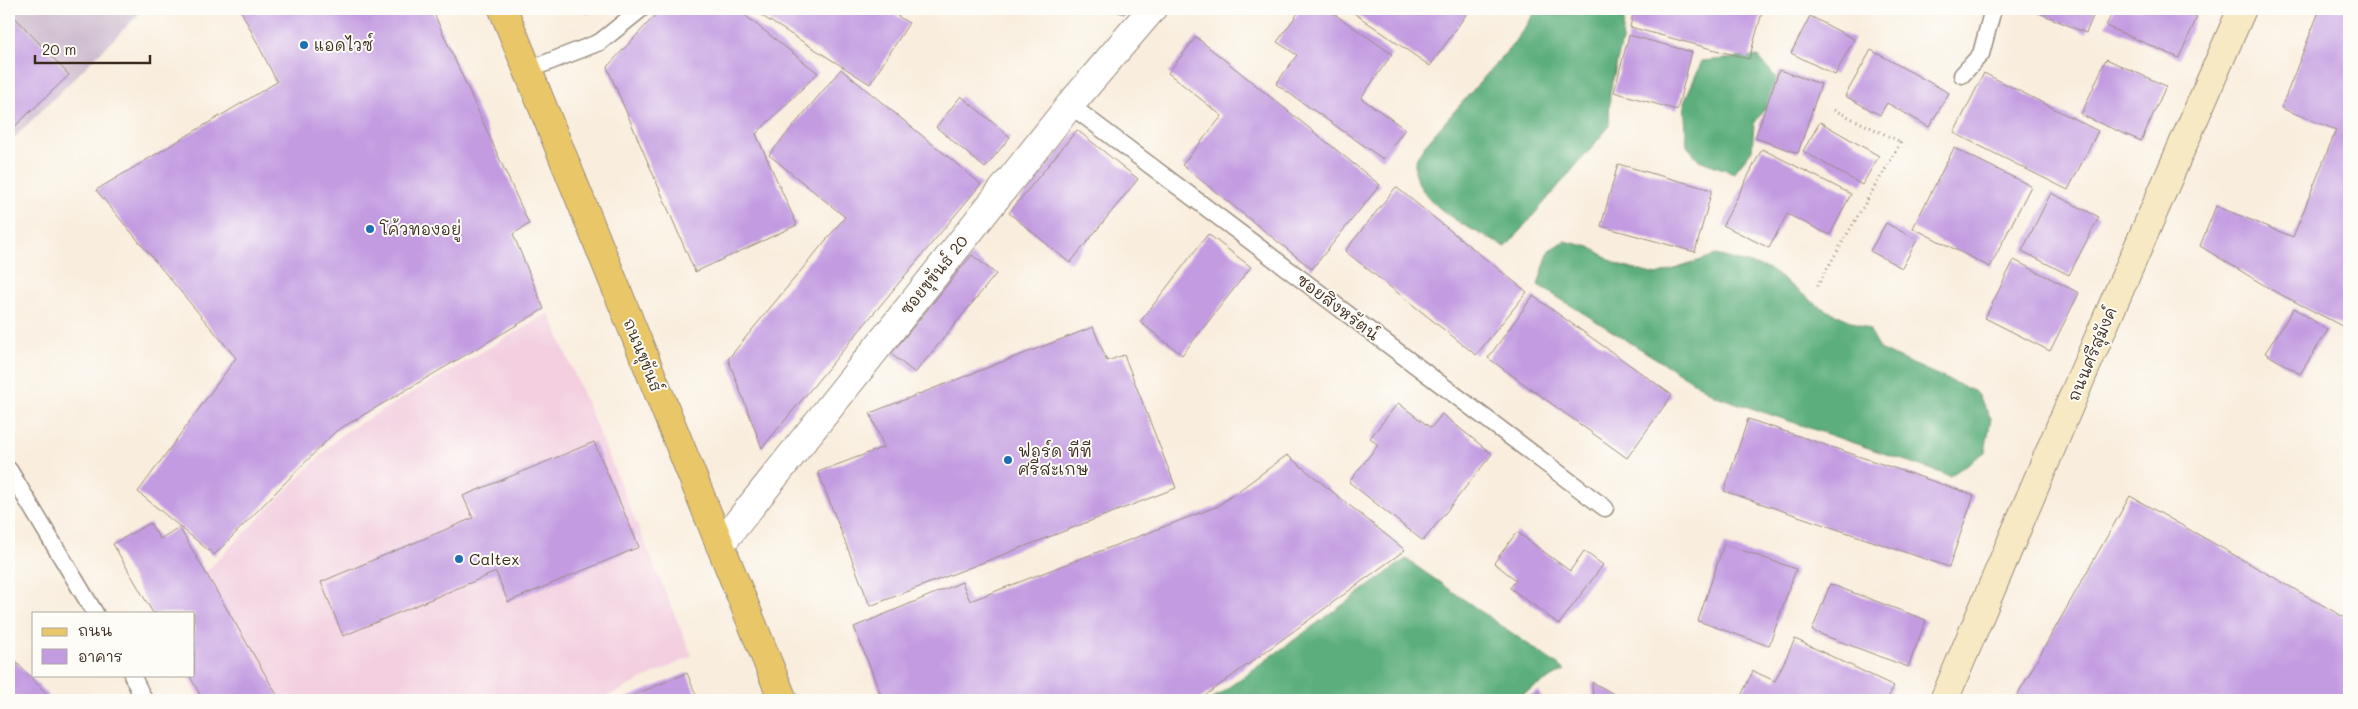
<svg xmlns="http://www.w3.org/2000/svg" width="2358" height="709" viewBox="0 0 2358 709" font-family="Mali,'Playpen Sans Thai',sans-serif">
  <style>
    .built { fill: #f3cfe0 }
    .industrial { fill: #cfbdcf }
    .forest { fill: #5cae7b; stroke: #4c6c4c }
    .building { fill: #c39be1 }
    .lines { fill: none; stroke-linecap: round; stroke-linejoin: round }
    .lane-casing { stroke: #9a8c7e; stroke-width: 19 }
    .street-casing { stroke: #9a8c7e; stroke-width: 30 }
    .secondary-casing { stroke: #9a8c7e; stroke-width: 30 }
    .primary-casing { stroke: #9a8c7e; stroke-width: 30 }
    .path { stroke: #9a8c7e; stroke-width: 3; stroke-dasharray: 1 4; stroke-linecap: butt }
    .lane { stroke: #fff; stroke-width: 16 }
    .street { stroke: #fff; stroke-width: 28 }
    .secondary { stroke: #f6e9c3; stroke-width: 28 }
    .primary { stroke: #e9c769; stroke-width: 28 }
    .poi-dot { fill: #1f6fb2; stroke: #fdfcf7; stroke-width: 2 }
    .labels { text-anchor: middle; stroke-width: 4; stroke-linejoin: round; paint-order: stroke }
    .poi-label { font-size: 16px; fill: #3b2a1e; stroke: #fdfcf7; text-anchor: start }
    .street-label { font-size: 16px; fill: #3b2a1e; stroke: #fdfcf7 }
  </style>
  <rect width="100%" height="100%" fill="#fdfcf7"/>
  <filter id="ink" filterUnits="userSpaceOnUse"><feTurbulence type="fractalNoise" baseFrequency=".02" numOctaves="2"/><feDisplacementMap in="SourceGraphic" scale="10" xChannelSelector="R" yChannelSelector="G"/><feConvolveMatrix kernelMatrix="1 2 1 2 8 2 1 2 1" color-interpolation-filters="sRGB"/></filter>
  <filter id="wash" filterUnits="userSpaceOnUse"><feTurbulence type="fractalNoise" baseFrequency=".0096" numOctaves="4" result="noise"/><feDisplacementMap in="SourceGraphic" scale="20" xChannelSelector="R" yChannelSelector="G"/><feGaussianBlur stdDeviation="1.12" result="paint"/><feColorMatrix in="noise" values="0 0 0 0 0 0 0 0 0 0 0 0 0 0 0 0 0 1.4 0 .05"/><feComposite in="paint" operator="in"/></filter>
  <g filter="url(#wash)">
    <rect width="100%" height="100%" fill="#f9eede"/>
    <polygon class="built" points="549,313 692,656 599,700 200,700 186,675 194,675 194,613 150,613 147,607 209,569 342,434"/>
    <polygon class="industrial" points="9,9 144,9 9,143"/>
    <g class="forest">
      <path d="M1537 9H1625L1622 41 1610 92 1609 127 1506 247C1477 232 1411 204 1415 163 1416 158 1421 151 1424 146L1515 42Z"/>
      <polygon points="1758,56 1781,84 1754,124 1752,150 1734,173 1699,160 1687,146 1684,102 1702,61"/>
      <polygon points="1565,241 1590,247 1621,266 1656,275 1716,255 1767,268 1820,307 1869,329 1881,350 1976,392 1991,418 1985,452 1950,476 1716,396 1538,285 1549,250"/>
      <polygon points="1406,559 1565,670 1512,700 1211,700"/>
    </g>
    <g id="blocks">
      <g class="building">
        <polygon points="240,9 432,9 529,224 513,234 544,309 336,431 214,555 138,492 236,358 96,190 277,82"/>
        <polygon points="585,9 600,9 587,14"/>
        <polygon points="661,9 737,9 818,73 756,134 797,225 695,272 607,67"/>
        <polygon points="751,9 886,9 909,23 870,84"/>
        <polygon points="1110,9 1128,9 1124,14"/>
        <polygon points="1301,9 1327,9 1392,54 1361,98 1405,129 1383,159 1276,84 1297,55 1277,42"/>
        <polygon points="1353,9 1470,9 1430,66 1351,11"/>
        <polygon points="1634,9 1763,9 1749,59 1630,27"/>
        <polygon points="2030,9 2096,9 2086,33"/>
        <polygon points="2114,9 2178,9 2197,17 2179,58 2106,26"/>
        <polygon points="2320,9 2349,9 2349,308 2342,326 2272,290 2200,246 2216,206 2293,237 2336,130 2281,108"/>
        <polygon points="9,11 69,75 9,132"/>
        <polygon points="1810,16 1854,39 1835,75 1791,53"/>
        <polygon points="1629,35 1692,52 1677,110 1614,92"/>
        <polygon points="1196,37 1380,185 1312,269 1182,165 1222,116 1168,73"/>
        <polygon points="1871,50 1949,93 1929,127 1887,103 1880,115 1845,96"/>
        <polygon points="2106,59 2166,86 2141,141 2081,115"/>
        <polygon points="841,69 981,184 762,448 728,359 845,217 769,155"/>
        <polygon points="1779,70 1821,84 1798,153 1755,138"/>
        <polygon points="1984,73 2098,131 2068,190 1954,133"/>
        <polygon points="961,96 1010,137 985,168 936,127"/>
        <polygon points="1820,122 1879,156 1862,185 1803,151"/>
        <polygon points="1077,130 1138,179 1070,263 1009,213"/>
        <polygon points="1954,148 2031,186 1990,267 1913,228"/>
        <polygon points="1762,149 1851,194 1830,235 1787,214 1769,248 1723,225"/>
        <polygon points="1618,164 1712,190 1695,252 1601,226"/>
        <polygon points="1396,187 1527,292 1476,355 1345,251"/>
        <polygon points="2051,193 2099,217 2069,275 2022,251"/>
        <polygon points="1886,223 1917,240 1902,268 1870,251"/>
        <polygon points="1208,234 1251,267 1182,355 1140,322"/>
        <polygon points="972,255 996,274 915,373 891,354"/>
        <polygon points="2014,260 2079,293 2050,351 1985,318"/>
        <polygon points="1533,296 1672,395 1627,458 1488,358"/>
        <polygon points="2294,308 2328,330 2300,374 2265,353"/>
        <polygon points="1093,327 1107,361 1124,355 1176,488 870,606 818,472 884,447 870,413"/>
        <polygon points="1398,403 1431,428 1442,414 1492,454 1423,541 1349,482 1378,445 1370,438"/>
        <polygon points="1748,419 1974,495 1949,567 1724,491"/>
        <polygon points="594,442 639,547 508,602 496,572 343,636 321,582 473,518 463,496"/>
        <polygon points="1287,455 1405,550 1199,700 883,700 854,627 962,582 970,601 1218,506"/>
        <polygon points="2130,496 2349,620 2349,700 2015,699"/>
        <polygon points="150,523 160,539 179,527 280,700 203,700 189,675 194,675 194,613 153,613 113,544"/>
        <polygon points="1517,532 1570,571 1584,551 1603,565 1559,624 1510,588 1516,580 1494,563"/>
        <polygon points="1724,544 1796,569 1769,646 1698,621"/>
        <polygon points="1830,584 1926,620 1908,667 1812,631"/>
        <polygon points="1795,639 1894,686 1887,700 1739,700 1753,671 1775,681"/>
        <polygon points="9,655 49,696 45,700 9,700"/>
        <polygon points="687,673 698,700 622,700"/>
        <polygon points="1592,682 1625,700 1593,700"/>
        <polygon points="1538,691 1543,700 1521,700"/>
      </g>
    </g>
  </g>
  <g filter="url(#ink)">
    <use href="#blocks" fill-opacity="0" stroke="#9a8c7e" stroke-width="1"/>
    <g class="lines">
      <defs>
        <g id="lane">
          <polyline points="528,70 600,42 641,9"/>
          <polyline points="1962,75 1981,54 1993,9"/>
          <polyline points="1070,105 1605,508"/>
          <polyline points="9,470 95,613"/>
          <polyline points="132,675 144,700"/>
        </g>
        <polyline id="street" points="720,545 1070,105 1152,9"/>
        <polyline id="secondary" points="1944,700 2081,378 2242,9"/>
        <polyline id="primary" points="503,9 783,700"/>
      </defs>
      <use href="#lane" class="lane-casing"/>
      <use href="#street" class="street-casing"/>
      <use href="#secondary" class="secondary-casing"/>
      <use href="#primary" class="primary-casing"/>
      <polyline class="path" points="1817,286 1901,142 1834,110"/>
      <use href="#lane" class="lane"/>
      <use href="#street" class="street"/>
      <use href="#secondary" class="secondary"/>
      <use href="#primary" class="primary"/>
    </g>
  </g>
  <g class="poi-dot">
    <circle cx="304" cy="45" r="5"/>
    <circle cx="370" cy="229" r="5"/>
    <circle cx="1008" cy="460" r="5"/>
    <circle cx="459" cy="559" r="5"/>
  </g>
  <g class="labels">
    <g class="poi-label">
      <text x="314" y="51">แอดไวซ์</text>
      <text x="380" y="235">โค้วทองอยู่</text>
      <text x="1018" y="457">ฟอร์ด ทีที<tspan x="1018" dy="18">ศรีสะเกษ</tspan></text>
      <text x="469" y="565">Caltex</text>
    </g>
    <g class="street-label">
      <text transform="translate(934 275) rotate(-51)" y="6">ซอยขุขันธ์ 20</text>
      <text transform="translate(1338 307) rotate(37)" y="6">ซอยสิงหรัตน์</text>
      <text transform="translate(2092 354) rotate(-67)" y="6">ถนนศรีสุมังค์</text>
      <text transform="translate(643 355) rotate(68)" y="6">ถนนขุขันธ์</text>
    </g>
  </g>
  <rect width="2358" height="709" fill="none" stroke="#fdfcf7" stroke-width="30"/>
  <rect x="32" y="612" width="162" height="65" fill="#fdfcf7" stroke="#afa8a0"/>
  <rect x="42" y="628" width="25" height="8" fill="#e9c769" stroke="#afa8a0"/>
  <text x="78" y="636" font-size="15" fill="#3b2a1e">ถนน</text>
  <rect x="42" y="649" width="25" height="15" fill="#c39be1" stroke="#afa8a0"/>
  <text x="78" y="662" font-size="15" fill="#3b2a1e">อาคาร</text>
  <path d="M35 55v8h115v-8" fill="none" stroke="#3b2a1e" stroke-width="2.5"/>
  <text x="42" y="55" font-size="15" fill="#3b2a1e" stroke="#fdfcf7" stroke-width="4" paint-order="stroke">20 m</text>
</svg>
